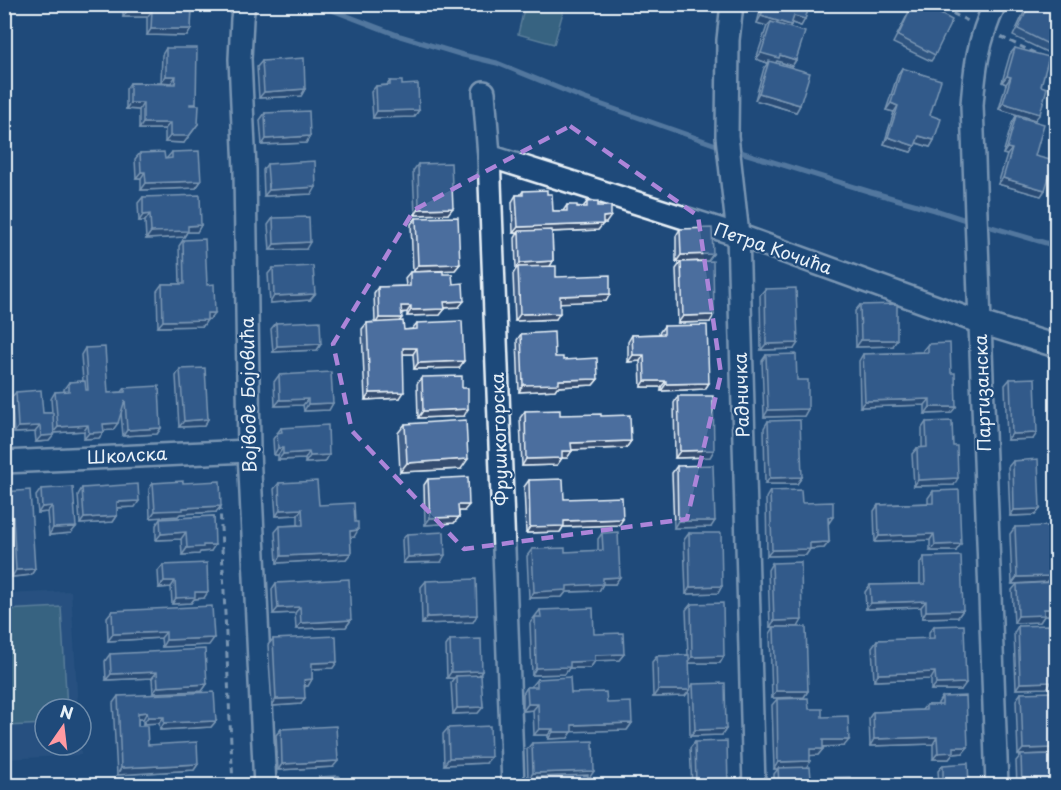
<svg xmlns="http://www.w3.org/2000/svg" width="1061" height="790" viewBox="0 0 1061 790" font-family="'Playpen Sans',sans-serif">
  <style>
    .built { fill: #305887 }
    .green { fill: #558189; stroke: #9eb9c0; stroke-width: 1.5 }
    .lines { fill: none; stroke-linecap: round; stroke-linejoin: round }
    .stream { stroke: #91adca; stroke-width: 5 }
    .minor-casing { stroke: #e8f1f8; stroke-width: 26 }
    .path { stroke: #e8f1f8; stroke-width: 3; stroke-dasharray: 6 4.5; stroke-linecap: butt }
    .minor { stroke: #1f4a7a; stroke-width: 21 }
    .wall { fill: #415f88; stroke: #e8f1f8; stroke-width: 1.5 }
    .shaded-wall { fill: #354d6f; stroke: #e8f1f8; stroke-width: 1.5 }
    .building { fill: #4c6e9e; stroke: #e8f1f8; stroke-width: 1.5 }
    .marked { fill: none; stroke: #ac85d9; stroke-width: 4.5; stroke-dasharray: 12 8; stroke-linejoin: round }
    .labels { text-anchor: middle; stroke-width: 4.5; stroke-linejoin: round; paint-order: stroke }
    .street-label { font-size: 18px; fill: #e8f1f8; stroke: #1f4a7a }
  </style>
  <rect width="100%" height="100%" fill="#1f4a7a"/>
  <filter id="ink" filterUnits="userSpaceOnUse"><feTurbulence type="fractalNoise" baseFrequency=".0167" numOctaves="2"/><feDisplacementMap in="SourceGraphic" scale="12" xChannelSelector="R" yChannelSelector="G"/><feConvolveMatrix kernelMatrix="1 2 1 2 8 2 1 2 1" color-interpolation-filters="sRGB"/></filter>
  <g filter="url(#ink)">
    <polygon class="built" points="71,591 78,709 45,709 45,745 81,745 81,755 5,759 5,594"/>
    <g class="green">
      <polygon points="525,5 565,5 554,44 518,34"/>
      <polygon points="61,607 67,709 45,709 45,724 7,726 4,686 5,610"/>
    </g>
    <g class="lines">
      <g class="stream">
        <polyline points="316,4 400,36 463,55 497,63 583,98 722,147"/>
        <polyline points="734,150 871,192 935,210 972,222"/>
        <polyline points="981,224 1056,246"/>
      </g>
      <defs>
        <g id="minor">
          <polyline points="244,4 242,19 240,59 245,170 249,451 265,786"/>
          <polyline points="732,4 728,40 727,136 738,235 754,786"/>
          <path d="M995 4C978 41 975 66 972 105L997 786"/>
          <polyline points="484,92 489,156 513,786"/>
          <polyline points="489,156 738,235 981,323 1056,346"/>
          <polyline points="4,462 249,451"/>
        </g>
      </defs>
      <use href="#minor" class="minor-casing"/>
      <g class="path">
        <polyline points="934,4 968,21"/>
        <polyline points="1001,37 1041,56"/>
        <polyline points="1047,58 1056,63"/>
        <polyline points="220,505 233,786"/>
      </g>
      <use href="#minor" class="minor"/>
    </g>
    <g class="wall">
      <polygon points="123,4 192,4 191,29 187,36 147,35 147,17 123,17"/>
      <polygon points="762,4 810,4 805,19 801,26 792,23 790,27 796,60 792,66 777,61 775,63 800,105 796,112 755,100 764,68 768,63 756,59 767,26 757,23"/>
      <polygon points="913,4 922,4 935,55 931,61 893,43"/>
      <polygon points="1028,4 1056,4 1056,54 1055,56 1013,36"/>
      <polygon points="166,48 195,105 184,143 165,142 165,129 139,129 139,110 126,109 126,89 130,83 171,83 161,82 162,55"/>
      <polygon points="1015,48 1041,86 1035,120 999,109 1006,84 1002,82 1010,54"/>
      <polygon points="262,61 305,89 301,96 259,98 257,67"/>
      <polygon points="902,68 930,115 934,140 930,147 916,143 911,152 884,144 894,112 886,110 898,74"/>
      <polygon points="390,81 402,85 419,110 414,117 373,118 371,92 376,86 387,85"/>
      <polygon points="265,113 310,136 306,143 262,145 260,120"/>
      <polygon points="1016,116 1035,156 1045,190 1041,196 998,184 1007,155 1003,154 1012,123"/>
      <polygon points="172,152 201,181 196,188 141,190 141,178 136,178 135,159 140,153 165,159 167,158"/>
      <polygon points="267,164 312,194 264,196 263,170"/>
      <polygon points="418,164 448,214 415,215 413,171"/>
      <polygon points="523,191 547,194 553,211 563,211 567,205 583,207 587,202 598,206 606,223 603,223 598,230 552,232 553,261 550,266 556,277 610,294 606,301 560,302 556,319 515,321 513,274 516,269 515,238 518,233 513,233 512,202 516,195 520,195"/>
      <polygon points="143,197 201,225 197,232 187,232 184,237 146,239 145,221 139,221 138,203"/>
      <polygon points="273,218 306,249 270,250 268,225"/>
      <polygon points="416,218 460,264 455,270 413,272 411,224"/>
      <polygon points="680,229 708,261 676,262 676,236"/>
      <polygon points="183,240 210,319 207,319 203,326 158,327 157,291 162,284 180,284 179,246"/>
      <polygon points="681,262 710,322 678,323 676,269"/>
      <polygon points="273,268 310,300 270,303 268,274"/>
      <polygon points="410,272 443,274 453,284 459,307 445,308 440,315 407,316 407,312 402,313 399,321 404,330 412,329 417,323 459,368 414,369 413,354 403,354 400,398 365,400 362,329 367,323 375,322 374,293 378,287 406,286 405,278"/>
      <polygon points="765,289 794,349 761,350 760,295"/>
      <polygon points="860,305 893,346 856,347 855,311"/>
      <polygon points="276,323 321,344 317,350 273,352 271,329"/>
      <polygon points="664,326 709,383 705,389 661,391 661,387 641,387 640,361 628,362 628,342 632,335 660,334 659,333"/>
      <polygon points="521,334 555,357 563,360 598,379 593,385 557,387 555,390 519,392 517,340"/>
      <polygon points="928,344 951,413 925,414 925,405 860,407 859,361 863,354 923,352 923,350"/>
      <polygon points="85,348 108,393 122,392 125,388 161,428 157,434 123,436 121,413 113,430 103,430 104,432 99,438 84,439 84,431 54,433 54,435 49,441 36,442 35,432 14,433 11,398 16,392 43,413 52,413 51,399 55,392 64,392 64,389 69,382 83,381 81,355"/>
      <polygon points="766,355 797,380 808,409 804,416 764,417 762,361"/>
      <polygon points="180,369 208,419 204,426 179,427 176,376"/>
      <polygon points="279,375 333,403 329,410 304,411 303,405 275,406 274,382"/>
      <polygon points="422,377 464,416 418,418 417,384"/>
      <polygon points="1010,379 1033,439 1007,440 1005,385"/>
      <polygon points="678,396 714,450 710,457 675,458 674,403"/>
      <polygon points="525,411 560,415 601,416 631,441 626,448 572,450 567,458 562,458 557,465 522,466 520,418"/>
      <polygon points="768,421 802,477 797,484 765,484 764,428"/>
      <polygon points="926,422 954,485 914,486 912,454 917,448 922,448 922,428"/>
      <polygon points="405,424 461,469 400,472 398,433"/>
      <polygon points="281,428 329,455 325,462 305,463 305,459 278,460 278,455 274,455 273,439"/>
      <polygon points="1013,461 1040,509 1035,515 1010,516 1008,467"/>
      <polygon points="677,466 711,527 674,528 672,473"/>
      <polygon points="428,479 464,511 459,511 459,517 454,523 425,525 424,485"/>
      <polygon points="529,480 564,499 619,525 563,527 560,532 526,533 524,487"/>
      <polygon points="153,483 183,483 216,512 180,514 178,516 150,518 149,489"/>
      <polygon points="279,483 319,505 354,537 350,537 351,553 346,559 277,563 275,532 280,526 298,525 298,515 276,516 274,489"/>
      <polygon points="82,488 135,507 117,508 117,516 113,522 80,524 78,495"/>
      <polygon points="41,489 71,533 49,535 47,512 38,513 36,496"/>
      <polygon points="770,491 802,503 828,523 829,542 824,548 810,549 806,555 767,556 766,498"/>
      <polygon points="933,491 956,551 930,551 930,540 875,542 874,511 878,505 928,503 928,498"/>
      <polygon points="4,492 35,569 31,575 12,577 8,523 4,523"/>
      <polygon points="214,516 211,551 200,552 199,554 182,555 181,539 156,540 156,525 160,519"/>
      <polygon points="1015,527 1051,576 1046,582 1012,584 1010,534"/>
      <polygon points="602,533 615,584 603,584 599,591 566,592 562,597 529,598 527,556 532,549 565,552 598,551 598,539"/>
      <polygon points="689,533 722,586 718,593 686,594 684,540"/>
      <polygon points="407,534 441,562 403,563 402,540"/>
      <polygon points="924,557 963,610 958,617 922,618 921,607 866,609 865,592 870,585 920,584 920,563"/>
      <polygon points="772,563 798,627 808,691 804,697 772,698 770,634 774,627 770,627 768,570"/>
      <polygon points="163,565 204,598 194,599 191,603 172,604 171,587 159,588 158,571"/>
      <polygon points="426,581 477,615 473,622 422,624 421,587"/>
      <polygon points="276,583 351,620 346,627 296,629 295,613 273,614 272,589"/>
      <polygon points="1017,584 1049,616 1044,616 1040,622 1014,623 1012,590"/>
      <polygon points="691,604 724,656 720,663 689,663 690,689 693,684 726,729 722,735 690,736 689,691 685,696 653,697 652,662 657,656 688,655 686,610"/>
      <polygon points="540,610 594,634 624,654 619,660 595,661 590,668 569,668 565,674 532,675 530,623"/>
      <polygon points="112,611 209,645 162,647 161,638 108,641 107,617"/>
      <polygon points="1056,620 1056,637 1055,637 1054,623"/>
      <polygon points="934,626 961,690 931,690 931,679 874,681 872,647 877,640 929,639 929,632"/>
      <polygon points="1018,626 1052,682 1047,688 1016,689 1014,633"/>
      <polygon points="273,639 333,668 312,669 312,679 308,686 305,686 301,704 272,706 268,645"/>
      <polygon points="450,640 482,671 480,675 483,707 478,713 453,714 451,682 454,678 447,678 446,646"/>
      <polygon points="110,654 207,684 202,691 153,693 152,678 106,680 105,661"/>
      <polygon points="537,679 571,693 607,703 632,723 627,730 572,731 568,738 548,739 548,735 534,735 533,710 523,711 523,694 527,687 532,687 532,685"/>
      <polygon points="1021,693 1053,705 1056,705 1056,739 1054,739 1054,748 1050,754 1056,786 1017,786 1016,761 1021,755 1018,755 1016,700"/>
      <polygon points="118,696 216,721 211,727 160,730 159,723 143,724 143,719 138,719 138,726 148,745 198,764 194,770 117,775 113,703"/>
      <polygon points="942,697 963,753 953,754 949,759 933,759 933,744 870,746 869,718 873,712 922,710 926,705 938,705 938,703"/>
      <polygon points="777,699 809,709 822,717 844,746 823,747 823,749 818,755 810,755 806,767 811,778 850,786 774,786 774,774 778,769 774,769 772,705"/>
      <polygon points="448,728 486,763 444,765 443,734"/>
      <polygon points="281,729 333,767 278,770 276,735"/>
      <polygon points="695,742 728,786 692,786 690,748"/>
      <polygon points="532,743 590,777 588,777 588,786 532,786 532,784 535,779 528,780 527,749"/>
      <polygon points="943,765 969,786 919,786 920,784 939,783 938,771"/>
      <polygon points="319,777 339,786 315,784"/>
    </g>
    <g class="shaded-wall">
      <polygon points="127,11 152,11 147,17 123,17"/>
      <polygon points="761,16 791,25 786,32 771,22 767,26 757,23"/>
      <polygon points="794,16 805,19 801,26 789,22"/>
      <polygon points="151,29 191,29 187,36 147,35"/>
      <polygon points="761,53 780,55 796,60 792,66 777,61 774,65 756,59"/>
      <polygon points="166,76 176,76 171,83 161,82"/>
      <polygon points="1007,76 1011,77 1006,84 1002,82"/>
      <polygon points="305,89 301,96 259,98 264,92"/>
      <polygon points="759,93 800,105 796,112 755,100"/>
      <polygon points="130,103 143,103 139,110 126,109"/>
      <polygon points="891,103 898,106 894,112 886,110"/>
      <polygon points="1003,103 1040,114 1035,120 999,109"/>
      <polygon points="419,110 414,117 373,118 377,111"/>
      <polygon points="143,123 170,123 165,129 139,129"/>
      <polygon points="198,124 184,143 165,142 170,136"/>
      <polygon points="310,136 306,143 262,145 266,139"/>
      <polygon points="919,136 934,140 930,147 914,142"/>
      <polygon points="888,137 915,146 911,152 884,144"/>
      <polygon points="1007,148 1012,149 1007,155 1003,154"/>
      <polygon points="141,172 145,172 141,178 136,178"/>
      <polygon points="1003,178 1045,190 1041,196 998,184"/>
      <polygon points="201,181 196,188 141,190 146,183"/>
      <polygon points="316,187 312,194 264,196 269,190"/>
      <polygon points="453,208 448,214 415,215 419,209"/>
      <polygon points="150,214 145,221 139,221 143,215"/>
      <polygon points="611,216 606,223 598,223 603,217"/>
      <polygon points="603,224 598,230 519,233 519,231 518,233 513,233 518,227"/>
      <polygon points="201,225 197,232 187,232 184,237 146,239 151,232 188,226"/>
      <polygon points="310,242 306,249 270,250 274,244"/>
      <polygon points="713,254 708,261 676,262 681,255"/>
      <polygon points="553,261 549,268 518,267 516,269 520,263"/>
      <polygon points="460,264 455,270 413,272 418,265"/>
      <polygon points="315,294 310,300 270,303 274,296"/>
      <polygon points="610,294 606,301 555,303 560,296"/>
      <polygon points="464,301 459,307 440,308 444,302"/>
      <polygon points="401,306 411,306 407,312 397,313"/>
      <polygon points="445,309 440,315 407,316 411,310"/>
      <polygon points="207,313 215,313 210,319 203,320"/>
      <polygon points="560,313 556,319 515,321 520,314"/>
      <polygon points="714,315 710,322 678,323 683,316"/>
      <polygon points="379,318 402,318 397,324 375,325"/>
      <polygon points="207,320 203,326 158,327 163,321"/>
      <polygon points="861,340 897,340 893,346 856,347"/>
      <polygon points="798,343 794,349 761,350 766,344"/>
      <polygon points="321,344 317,350 273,352 277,346"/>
      <polygon points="403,348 417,348 413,354 398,354"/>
      <polygon points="633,355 644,355 640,361 628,362"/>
      <polygon points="464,361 459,368 414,369 418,363"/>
      <polygon points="598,379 593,385 557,387 555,390 519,392 523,385 559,380"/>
      <polygon points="645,381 666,381 661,387 641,387"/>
      <polygon points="709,383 705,389 661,391 666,384"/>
      <polygon points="404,392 400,398 365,400 370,393"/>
      <polygon points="308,399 303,405 275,406 280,400"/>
      <polygon points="930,399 925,405 860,407 865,401"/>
      <polygon points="333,403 329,410 304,411 308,404"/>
      <polygon points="930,407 956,407 951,413 925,414"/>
      <polygon points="468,409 464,416 418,418 423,411"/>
      <polygon points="808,409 804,416 764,417 768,410"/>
      <polygon points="208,419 204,426 179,427 184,421"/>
      <polygon points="118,423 113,430 99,431 103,424"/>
      <polygon points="88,425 84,431 53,433 58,427"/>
      <polygon points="40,426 35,432 14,433 18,427"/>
      <polygon points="161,428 157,434 123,436 127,430"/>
      <polygon points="104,432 99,438 84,439 89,433"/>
      <polygon points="1037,433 1033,439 1007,440 1012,434"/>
      <polygon points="54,435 49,441 36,442 41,436"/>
      <polygon points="631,441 626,448 567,450 571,443"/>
      <polygon points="278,448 283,448 278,455 274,455"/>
      <polygon points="714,450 710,457 675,458 680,451"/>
      <polygon points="562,451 572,451 567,458 557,458"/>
      <polygon points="309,452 305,459 278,460 283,454"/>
      <polygon points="329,455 325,462 305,463 310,456"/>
      <polygon points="562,458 557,465 522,466 526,459"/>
      <polygon points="468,459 461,469 400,472 407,463"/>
      <polygon points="802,477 797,484 765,484 770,478"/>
      <polygon points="958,478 954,485 914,486 918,480"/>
      <polygon points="139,501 135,507 112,508 117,502"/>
      <polygon points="458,505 469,505 464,511 454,511"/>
      <polygon points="52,506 47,512 38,513 42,507"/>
      <polygon points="221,506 216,512 180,514 178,516 150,518 155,511 183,508"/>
      <polygon points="302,509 298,515 276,516 280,510"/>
      <polygon points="1040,509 1035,515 1010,516 1014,510"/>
      <polygon points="117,516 113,522 80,524 84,518"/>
      <polygon points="4,517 13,517 8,523 4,523"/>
      <polygon points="459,517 454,523 425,525 430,518"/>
      <polygon points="828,517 833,517 829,523"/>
      <polygon points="623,519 619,525 563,527 560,532 526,533 530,527 564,521"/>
      <polygon points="678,521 715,521 711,527 674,528"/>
      <polygon points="76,527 71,533 49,535 53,528"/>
      <polygon points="358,530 354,537 345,538 350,531"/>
      <polygon points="186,532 181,539 156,540 161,534"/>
      <polygon points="934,534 930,540 875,542 879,536"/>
      <polygon points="829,542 824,548 806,549 810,543"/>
      <polygon points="961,544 956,551 930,551 935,545"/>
      <polygon points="203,545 215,545 211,551 200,552 199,554 182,555 187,548"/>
      <polygon points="810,549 806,555 767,556 772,550"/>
      <polygon points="351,553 346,559 277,563 281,556"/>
      <polygon points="445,555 441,562 403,563 408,557"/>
      <polygon points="35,569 31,575 12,577 16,570"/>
      <polygon points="1051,576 1046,582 1012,584 1017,577"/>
      <polygon points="620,577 615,584 603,584 599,591 566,592 562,597 529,598 534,592 603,578"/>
      <polygon points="164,581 175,581 171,587 159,588"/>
      <polygon points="722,586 718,593 686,594 690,587"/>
      <polygon points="195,592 208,592 204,598 194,599 191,603 172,604 176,598"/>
      <polygon points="1053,596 1056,596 1056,603 1049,603"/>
      <polygon points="926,601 921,607 866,609 871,603"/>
      <polygon points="300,607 295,613 273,614 278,608"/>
      <polygon points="1044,609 1054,609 1049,616 1044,616 1040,622 1014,623 1018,616"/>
      <polygon points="963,610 958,617 922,618 926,611"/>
      <polygon points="477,615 473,622 422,624 427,617"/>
      <polygon points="351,620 346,627 296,629 301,623"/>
      <polygon points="802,620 798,627 770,627 774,621"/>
      <polygon points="166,632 161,638 108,641 113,634"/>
      <polygon points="214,638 209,645 162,647 166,640"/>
      <polygon points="624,654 619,660 590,661 595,655"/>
      <polygon points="724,656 720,663 688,663 692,657"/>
      <polygon points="595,661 590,668 569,668 565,674 532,675 536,668 570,662"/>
      <polygon points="337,662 333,668 307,669 312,663"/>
      <polygon points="482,671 478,677 456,676 454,678 447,678 451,672"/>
      <polygon points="157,672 152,678 106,680 111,674"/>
      <polygon points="935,672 931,679 874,681 878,674"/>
      <polygon points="312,679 308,686 300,686 304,680"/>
      <polygon points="1052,682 1047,688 1016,689 1020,683"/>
      <polygon points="966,683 961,690 931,690 936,684"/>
      <polygon points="207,684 202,691 153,693 158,687"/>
      <polygon points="658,690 690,690 685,696 653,697"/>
      <polygon points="776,691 808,691 804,697 772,698"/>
      <polygon points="305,698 301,704 272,706 276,699"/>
      <polygon points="528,704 538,704 533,710 523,711"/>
      <polygon points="483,707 478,713 453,714 457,708"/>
      <polygon points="147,712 143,719 134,719 138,713"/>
      <polygon points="148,717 164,717 159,723 143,724"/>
      <polygon points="216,721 211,727 160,730 164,723"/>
      <polygon points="632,723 627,730 567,732 572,725"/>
      <polygon points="539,729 553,729 548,735 534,735"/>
      <polygon points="726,729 722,735 690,736 695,730"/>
      <polygon points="553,732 572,732 568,738 548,739"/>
      <polygon points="1056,732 1056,739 1049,739 1054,733"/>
      <polygon points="937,737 933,744 870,746 874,739"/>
      <polygon points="823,740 849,740 844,746 818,747"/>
      <polygon points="954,747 968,747 963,753 953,754 949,759 933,759 938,753"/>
      <polygon points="1054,748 1049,754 1018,755 1023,749"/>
      <polygon points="810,749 823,749 818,755 805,756"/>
      <polygon points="491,757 486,763 444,765 449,758"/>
      <polygon points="338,761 333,767 278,770 282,764"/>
      <polygon points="810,761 806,768 774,769 778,762"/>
      <polygon points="198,764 194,770 117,775 121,768"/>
      <polygon points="594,771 590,777 537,779 537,777 535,779 528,780 533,773"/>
    </g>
    <g class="building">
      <polygon points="127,4 192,4 191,29 151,29 152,11 127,11"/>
      <polygon points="765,4 810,4 805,19 794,16 791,25 761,16"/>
      <polygon points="913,4 922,4 952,20 935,55 898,36"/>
      <polygon points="1030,4 1056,4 1056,48 1018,29"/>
      <polygon points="771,22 805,32 796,60 780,55 779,58 761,53"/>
      <polygon points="166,48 197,48 196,104 190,104 190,105 199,105 198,124 189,136 170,136 170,123 143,123 143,103 130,103 130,83 175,84 176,76 166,76"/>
      <polygon points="1015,48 1049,57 1041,86 1047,88 1040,114 1003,103 1011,77 1007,76"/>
      <polygon points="304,58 305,89 264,92 262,61"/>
      <polygon points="769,61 810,73 800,105 759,93"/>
      <polygon points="902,68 941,80 930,115 941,119 934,140 919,136 915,146 888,137 898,106 891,103"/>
      <polygon points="390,81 402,81 402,85 418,84 419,110 377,111 376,86 390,85"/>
      <polygon points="309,111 310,136 266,139 265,113"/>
      <polygon points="1016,116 1044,124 1035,156 1054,161 1045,190 1003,178 1012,149 1007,148"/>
      <polygon points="199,151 201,181 146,183 145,172 141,172 140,153 164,152 165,159 172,158 172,152"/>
      <polygon points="315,161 316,187 269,190 267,164"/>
      <polygon points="451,163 453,208 419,209 418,164"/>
      <polygon points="547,190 547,194 552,194 553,211 567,211 567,205 577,205 577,207 587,207 587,202 598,201 598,206 611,206 611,216 603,217 603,224 518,227 516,195 523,195 523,191"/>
      <polygon points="200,195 201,225 188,226 188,231 151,232 150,214 143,215 143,197"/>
      <polygon points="309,217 310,242 274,244 273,218"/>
      <polygon points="458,217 460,264 418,265 416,218"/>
      <polygon points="712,228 713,254 681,255 680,229"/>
      <polygon points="552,230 553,261 520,263 519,231"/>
      <polygon points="205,239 207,285 214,284 215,313 207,313 207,320 163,321 162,284 184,284 183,240"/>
      <polygon points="713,261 714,315 683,316 681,262"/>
      <polygon points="313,266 315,294 274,296 273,268"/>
      <polygon points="556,266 556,277 610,275 610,294 560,296 560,313 520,314 518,267"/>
      <polygon points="443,271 443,274 452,274 453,284 463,283 464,301 444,302 445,309 411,310 411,306 401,306 402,318 379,318 378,287 410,286 410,272"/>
      <polygon points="796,288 798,343 766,344 765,289"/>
      <polygon points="897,304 897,340 861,340 860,305"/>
      <polygon points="320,321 321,344 277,346 276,323"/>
      <polygon points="403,321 404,330 417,329 417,323 462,321 464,361 418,363 417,348 403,348 404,392 370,393 367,323"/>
      <polygon points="707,325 709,383 666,384 666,381 645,381 644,355 633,355 632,335 664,334 664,326"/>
      <polygon points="554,332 555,357 563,357 563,360 597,358 598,379 559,380 559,384 523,385 521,334"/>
      <polygon points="950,343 951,373 955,373 956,407 930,407 930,399 865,401 863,354 928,352 928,344"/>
      <polygon points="105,347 108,393 125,392 125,388 159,386 161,428 127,430 125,400 118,423 103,424 104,432 89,433 88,425 58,427 55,392 69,391 69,382 85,381 86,390 88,390 85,348"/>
      <polygon points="796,354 797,380 808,380 808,409 768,410 766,355"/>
      <polygon points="205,368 208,419 184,421 180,369"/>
      <polygon points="331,372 333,403 308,404 308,399 280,400 279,375"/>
      <polygon points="462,376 462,388 468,388 468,409 423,411 422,377"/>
      <polygon points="1035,378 1037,433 1012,434 1010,379"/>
      <polygon points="41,390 43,413 53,413 54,435 41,436 40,426 18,427 16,392"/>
      <polygon points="678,396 713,396 714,450 680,451"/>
      <polygon points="560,410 560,415 601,414 601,416 630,415 631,441 571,443 572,451 562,451 562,458 526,459 525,411"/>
      <polygon points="466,420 468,459 407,463 405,424"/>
      <polygon points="800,420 802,477 770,478 768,421"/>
      <polygon points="952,421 953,446 957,446 958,478 918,480 917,448 927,447 926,422"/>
      <polygon points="328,425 329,455 310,456 309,452 283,454 283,448 278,448 277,433 282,432 281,428"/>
      <polygon points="1038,459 1040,509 1014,510 1013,461"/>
      <polygon points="713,465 715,521 678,521 677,466"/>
      <polygon points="468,477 469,505 458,505 459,517 430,518 428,479"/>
      <polygon points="563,479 564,499 622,497 623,519 564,521 564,526 530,527 529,480"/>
      <polygon points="183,481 183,483 220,481 221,506 183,508 183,510 155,511 153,483"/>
      <polygon points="317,481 319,505 354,503 355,522 358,522 358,530 350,531 351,553 281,556 280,526 303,525 302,509 280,510 279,483"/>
      <polygon points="138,484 139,501 117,502 117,516 84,518 82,488"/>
      <polygon points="73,487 76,527 53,528 52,506 42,507 41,489"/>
      <polygon points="30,490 35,569 16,570 13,517 4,517 4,492"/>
      <polygon points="801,490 802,503 833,502 833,517 828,517 829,542 810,543 810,549 772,550 770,491"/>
      <polygon points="959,490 961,544 935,545 934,534 879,536 878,505 933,503 933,491"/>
      <polygon points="214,516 215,545 203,545 203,547 187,548 186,532 161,534 160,519"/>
      <polygon points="1049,526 1051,576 1017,577 1015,527"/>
      <polygon points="444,532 445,555 408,557 407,534"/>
      <polygon points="618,532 620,577 603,578 603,584 567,586 567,590 534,592 532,549 565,548 565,552 603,550 602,533"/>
      <polygon points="689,533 721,533 722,586 690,587"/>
      <polygon points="961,556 963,610 926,611 926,601 871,603 870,585 925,584 924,557"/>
      <polygon points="801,562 802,620 774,621 772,563"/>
      <polygon points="207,563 208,592 195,592 195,597 176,598 175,581 164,581 163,565"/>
      <polygon points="349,579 351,620 301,623 300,607 278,608 276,583"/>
      <polygon points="476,579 477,615 427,617 426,581"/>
      <polygon points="1056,582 1056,596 1053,596 1054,609 1044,609 1044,615 1018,616 1017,584"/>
      <polygon points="723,603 724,656 692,657 691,604"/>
      <polygon points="212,606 214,638 166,640 166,632 113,634 112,611"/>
      <polygon points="593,608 594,634 623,633 624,654 595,655 595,661 570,662 570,667 536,668 535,617 541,617 540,610"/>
      <polygon points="964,625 966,683 936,684 935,672 878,674 877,640 934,638 934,626"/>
      <polygon points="1049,625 1052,682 1020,683 1018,626"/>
      <polygon points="774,627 806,627 808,691 776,691"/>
      <polygon points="336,636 337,662 312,663 312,679 304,680 305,698 276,699 273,639"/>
      <polygon points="481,639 482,671 451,672 450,640"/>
      <polygon points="205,649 207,684 158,687 157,672 111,674 110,654"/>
      <polygon points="689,655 690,690 658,690 657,656"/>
      <polygon points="481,675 483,707 457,708 456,676"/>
      <polygon points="570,677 571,693 606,692 607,703 631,702 632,723 572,725 572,732 553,732 553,729 539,729 538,704 528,704 527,687 537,687 537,679"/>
      <polygon points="725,683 726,729 695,730 693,684"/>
      <polygon points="214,692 216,721 164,723 164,717 148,717 147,712 138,713 138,726 147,726 148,745 197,742 198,764 121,768 118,696"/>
      <polygon points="1052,692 1053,705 1056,705 1056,732 1054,733 1054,748 1023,749 1021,693"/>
      <polygon points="966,696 968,747 954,747 954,752 938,753 937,737 874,739 873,712 926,710 926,705 942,705 942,697"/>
      <polygon points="808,698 809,709 822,709 822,717 848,716 849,740 823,740 823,749 810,749 810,761 778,762 777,699"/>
      <polygon points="336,726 338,761 282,764 281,729"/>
      <polygon points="490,726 491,757 449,758 448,728"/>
      <polygon points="593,741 594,771 533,773 532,743"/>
      <polygon points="727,741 728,786 696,786 695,742"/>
      <polygon points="1051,754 1051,764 1056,764 1056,786 1022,786 1021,755"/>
      <polygon points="968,763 969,786 920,786 920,784 943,783 943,765"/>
      <polygon points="810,767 811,778 850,777 850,786 779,786 778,768"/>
      <polygon points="588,775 588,786 537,786 537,777"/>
      <polygon points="339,776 339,786 290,786 319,783 319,777"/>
      <polygon points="489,780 489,786 442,786 442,782"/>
    </g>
  </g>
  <path d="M0 0H1061V790H0ZM570 126 698 216 721 374 687 519 464 549 352 431 333 344 414 210Z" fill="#1f4a7a" fill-opacity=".55" fill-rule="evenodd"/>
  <path class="marked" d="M570 126 698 216 721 374 687 519 464 549 352 431 333 344 414 210Z"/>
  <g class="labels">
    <g class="street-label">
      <text transform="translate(773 249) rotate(19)" y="6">Петра Кочића</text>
      <text transform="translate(983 393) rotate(-92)" y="6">Партизанска</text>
      <text transform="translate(249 395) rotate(-91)" y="6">Војводе Бојовића</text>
      <text transform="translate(742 395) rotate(-92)" y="6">Радничка</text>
      <text transform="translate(500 439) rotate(-92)" y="6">Фрушкогорска</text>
      <text transform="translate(127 456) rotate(-3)" y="6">Школска</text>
    </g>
  </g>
  <rect width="1061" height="790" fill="none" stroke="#1f4a7a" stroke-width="24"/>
  <rect x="12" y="12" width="1037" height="766" fill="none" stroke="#e8f1f8" stroke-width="2" filter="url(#ink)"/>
  <g transform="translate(63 727) rotate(14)"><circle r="28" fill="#1f4a7a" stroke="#6f8dac" stroke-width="1.5"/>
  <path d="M0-4.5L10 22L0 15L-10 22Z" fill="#ff9aa2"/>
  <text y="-9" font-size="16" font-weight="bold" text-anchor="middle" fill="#e8f1f8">N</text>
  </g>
</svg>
